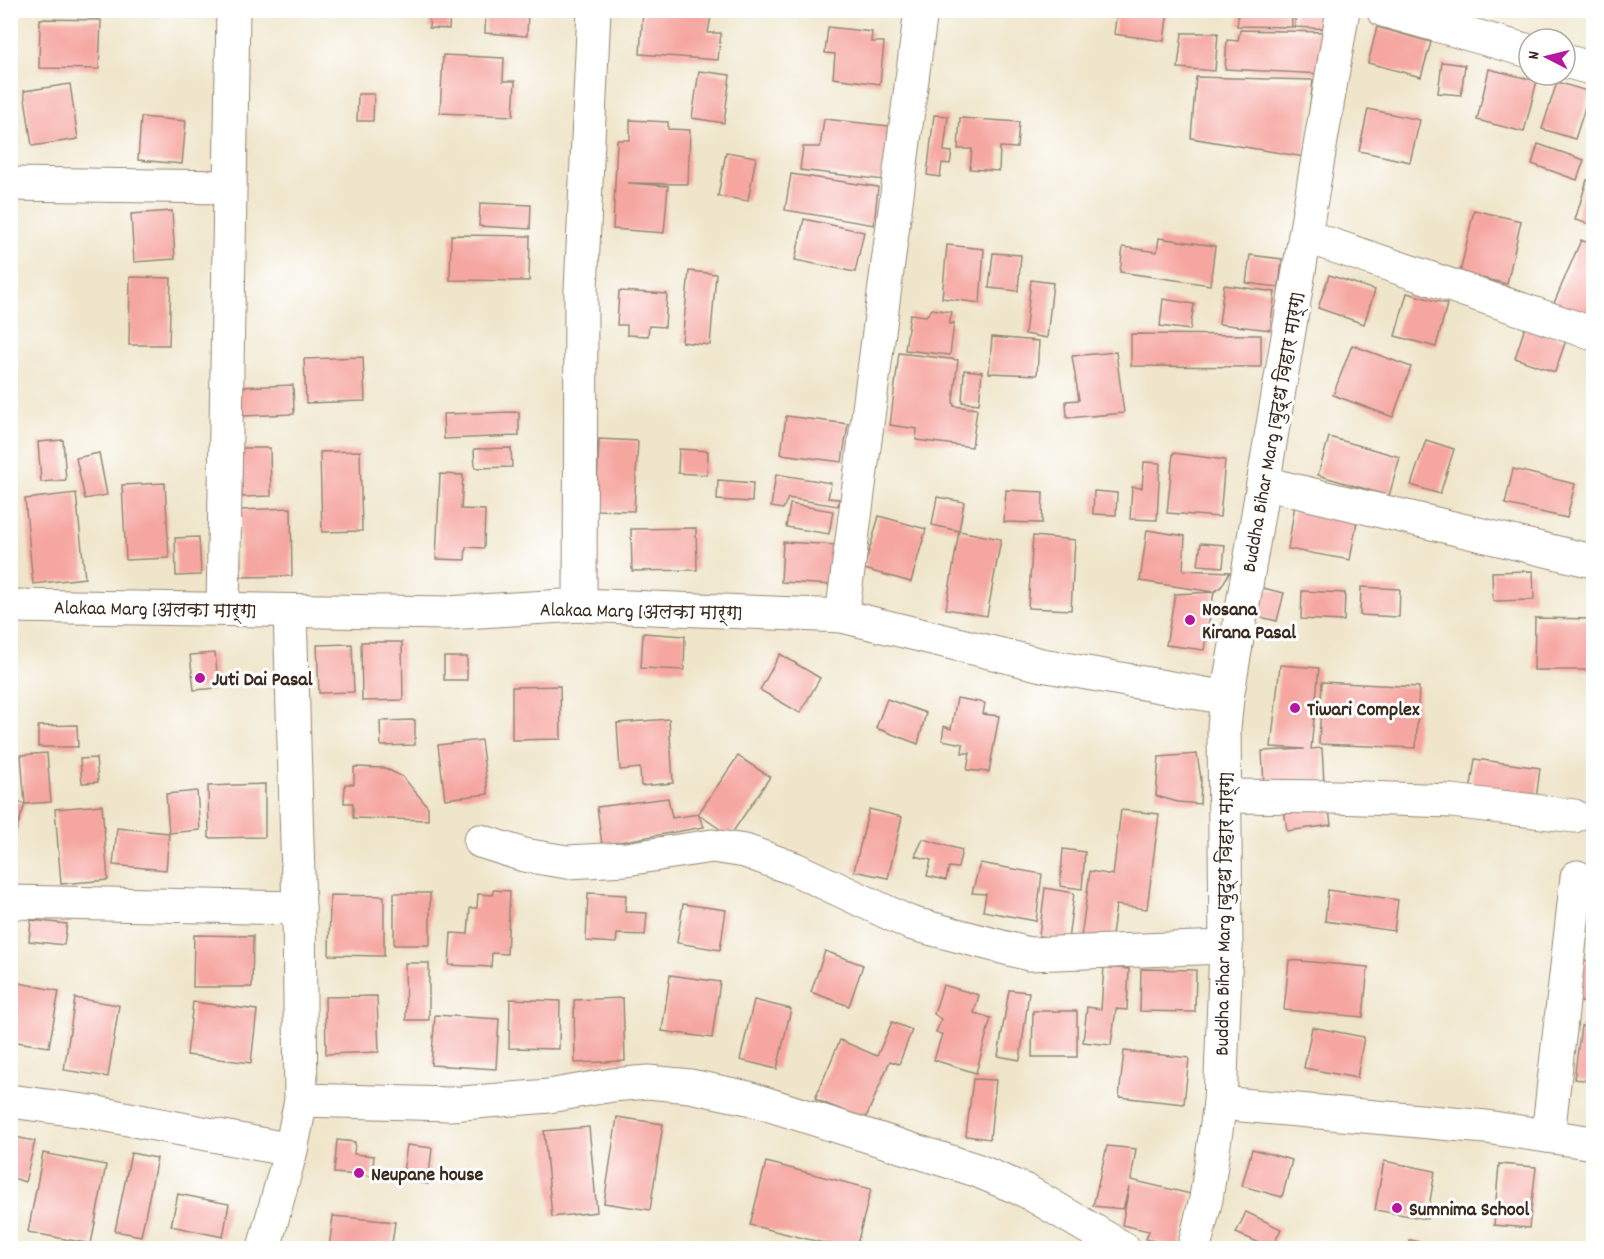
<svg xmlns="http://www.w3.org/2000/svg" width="1604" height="1259" viewBox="0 0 1604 1259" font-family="Dekko,'Playpen Sans Deva',sans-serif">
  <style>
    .building { fill: #f6a6a0 }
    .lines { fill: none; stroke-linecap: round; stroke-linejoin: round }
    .minor-casing { stroke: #958874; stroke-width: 35 }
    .minor { stroke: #fff; stroke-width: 33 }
    .poi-dot { fill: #b5179e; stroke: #fff; stroke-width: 2 }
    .labels { text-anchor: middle; stroke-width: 6; stroke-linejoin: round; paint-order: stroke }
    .street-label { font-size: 20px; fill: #3b2a1e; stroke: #fff }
    .poi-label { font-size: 20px; font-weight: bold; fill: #3b2a1e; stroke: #fff; text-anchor: start }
  </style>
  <rect width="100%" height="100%" fill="#fff"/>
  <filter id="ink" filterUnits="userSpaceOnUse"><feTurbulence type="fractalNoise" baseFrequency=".0167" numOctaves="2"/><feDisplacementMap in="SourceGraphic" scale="12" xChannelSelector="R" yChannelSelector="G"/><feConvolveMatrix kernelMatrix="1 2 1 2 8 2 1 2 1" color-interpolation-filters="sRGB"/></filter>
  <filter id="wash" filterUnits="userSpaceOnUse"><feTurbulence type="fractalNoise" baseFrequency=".008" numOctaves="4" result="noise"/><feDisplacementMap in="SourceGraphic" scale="24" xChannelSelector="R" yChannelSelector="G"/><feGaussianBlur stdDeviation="1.35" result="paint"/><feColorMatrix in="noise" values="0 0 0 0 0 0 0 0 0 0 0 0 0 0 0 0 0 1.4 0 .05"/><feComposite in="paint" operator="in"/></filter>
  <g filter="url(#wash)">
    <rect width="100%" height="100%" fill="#efe5ca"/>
    <g id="blocks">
      <g class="building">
        <polygon points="430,10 450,10 449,29 429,28"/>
        <polygon points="486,10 528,10 527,36 485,33"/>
        <polygon points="643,10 712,10 708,33 721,33 718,60 640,54"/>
        <polygon points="1117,10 1168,10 1164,41 1114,34"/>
        <polygon points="1239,10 1292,10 1292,27 1237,26"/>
        <polygon points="1295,10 1329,10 1331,29 1295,27"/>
        <polygon points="40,19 101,20 99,69 39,68"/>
        <polygon points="828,27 872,32 871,42 884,42 880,84 833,78 835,54 825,53"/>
        <polygon points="1377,27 1431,42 1421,77 1368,63"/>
        <polygon points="1240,30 1325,32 1323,74 1225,69 1227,40 1238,41"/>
        <polygon points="1182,33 1218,33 1215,71 1178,68"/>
        <polygon points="443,55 504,58 503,81 515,81 513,116 440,113"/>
        <polygon points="1442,62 1465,65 1461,95 1438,93"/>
        <polygon points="1489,69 1537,81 1524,132 1477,120"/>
        <polygon points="699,71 730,75 724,123 692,118"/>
        <polygon points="1196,77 1313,80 1304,157 1191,138"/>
        <polygon points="1557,82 1590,92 1575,139 1542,129"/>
        <polygon points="70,84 78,139 32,146 24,91"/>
        <polygon points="358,94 374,94 373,121 357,121"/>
        <polygon points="1368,109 1420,120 1410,162 1359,151"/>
        <polygon points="934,115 948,116 944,151 952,152 950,164 942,163 940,177 927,175"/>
        <polygon points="141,117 186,121 182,164 138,160"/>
        <polygon points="960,118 1019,122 1017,148 1000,147 999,171 970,169 972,149 958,149"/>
        <polygon points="824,119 889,126 884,180 800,170 803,147 820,147"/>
        <polygon points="630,120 668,122 668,129 690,130 688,184 628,183 668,186 664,233 613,229 617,140 630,140"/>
        <polygon points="1538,144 1584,160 1577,180 1532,164"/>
        <polygon points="726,152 756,157 748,201 718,196"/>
        <polygon points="791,174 878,187 874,225 785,210"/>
        <polygon points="1587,180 1594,182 1594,225 1575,220"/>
        <polygon points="480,203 531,205 530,229 479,226"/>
        <polygon points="1474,210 1521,221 1507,284 1460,273"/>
        <polygon points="172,211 175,259 134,262 131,214"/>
        <polygon points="804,219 864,232 855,272 795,260"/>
        <polygon points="451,235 530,236 529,281 450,280"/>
        <polygon points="1159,238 1215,246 1210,285 1120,272 1123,247 1157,252"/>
        <polygon points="1581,240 1594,246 1594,320 1554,303"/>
        <polygon points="947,245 984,249 980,303 942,298"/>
        <polygon points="993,253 1021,255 1018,291 989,288"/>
        <polygon points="1250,255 1282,259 1279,287 1246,283"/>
        <polygon points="689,271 716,274 710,345 682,342"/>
        <polygon points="1329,275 1375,290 1364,324 1318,308"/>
        <polygon points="130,277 171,278 169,345 129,345"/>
        <polygon points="1031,280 1053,283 1047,338 1025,334"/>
        <polygon points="1224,285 1275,292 1270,330 1219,324"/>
        <polygon points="619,291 667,294 665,327 649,326 648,336 627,335 627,325 617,325"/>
        <polygon points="1407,293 1447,304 1436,347 1395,336"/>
        <polygon points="1163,299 1194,304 1190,330 1160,326"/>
        <polygon points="932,309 952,312 949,324 954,323 950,355 905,350 910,314 926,316"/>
        <polygon points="1525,327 1566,340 1555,372 1515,358"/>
        <polygon points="1131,334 1261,335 1261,367 1131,366"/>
        <polygon points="992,337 1039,341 1037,375 989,373"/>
        <polygon points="1352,345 1411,367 1393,417 1333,395"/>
        <polygon points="1116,352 1124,413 1067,418 1066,401 1079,400 1072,356"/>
        <polygon points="899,353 958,360 953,401 954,406 977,409 972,447 916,440 917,429 890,425"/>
        <polygon points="363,357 365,401 306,403 304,359"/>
        <polygon points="964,370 982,372 979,404 962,402"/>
        <polygon points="293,385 294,414 239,416 238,387"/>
        <polygon points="519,412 519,436 444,439 443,414"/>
        <polygon points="786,416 848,424 842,462 781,454"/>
        <polygon points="1329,437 1400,457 1389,496 1318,475"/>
        <polygon points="599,439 638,441 634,511 596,510"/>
        <polygon points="63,440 66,480 41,482 38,442"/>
        <polygon points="1426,440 1454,449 1440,494 1411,485"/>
        <polygon points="241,448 270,448 271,496 242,497"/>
        <polygon points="511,448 512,467 475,468 474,449"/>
        <polygon points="679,449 708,451 707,475 678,473"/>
        <polygon points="360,451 362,531 322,532 320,452"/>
        <polygon points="99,453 107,495 85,499 76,458"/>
        <polygon points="1173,453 1225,460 1220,517 1167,513"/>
        <polygon points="1144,462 1160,463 1157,520 1130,519 1132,487 1142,488"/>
        <polygon points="1513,469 1575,484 1567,518 1505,504"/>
        <polygon points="440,474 463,475 461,509 485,510 484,548 466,547 465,560 436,559"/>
        <polygon points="776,474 831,483 828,498 839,499 838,506 788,498 783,509 771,507"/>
        <polygon points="718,480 753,483 752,502 717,500"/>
        <polygon points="165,483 169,558 126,560 122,485"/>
        <polygon points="1006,490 1043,492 1042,523 1004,522"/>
        <polygon points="1094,491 1117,493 1116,515 1093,514"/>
        <polygon points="76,493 85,578 33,584 25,499"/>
        <polygon points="937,497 964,502 959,531 932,525"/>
        <polygon points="790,504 833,511 829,534 786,527"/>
        <polygon points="1295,504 1358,515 1350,560 1288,549"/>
        <polygon points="291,508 292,576 241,577 239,510"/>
        <polygon points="879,516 926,529 911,582 864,569"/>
        <polygon points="696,528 697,570 632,571 631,529"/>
        <polygon points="1147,530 1185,536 1183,570 1230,572 1221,587 1214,592 1204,650 1166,645 1175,594 1214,592 1140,581"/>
        <polygon points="959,531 1001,539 987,616 946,609"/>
        <polygon points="1033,536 1075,540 1071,610 1028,608"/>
        <polygon points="199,537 201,575 176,576 175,538"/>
        <polygon points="783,542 837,545 834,585 781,582"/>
        <polygon points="1201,543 1225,545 1223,567 1198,565"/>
        <polygon points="1533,571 1534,600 1493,601 1492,572"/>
        <polygon points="1258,587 1284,593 1277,621 1252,615"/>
        <polygon points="1361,587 1400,589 1399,617 1360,615"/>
        <polygon points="1302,591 1345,593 1344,621 1301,619"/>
        <polygon points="1535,618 1594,619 1594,670 1534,670"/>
        <polygon points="643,633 685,636 684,670 641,668"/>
        <polygon points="361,642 402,642 403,700 362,701"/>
        <polygon points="352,644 354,692 319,693 317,645"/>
        <polygon points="215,653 219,688 194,690 190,655"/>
        <polygon points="780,654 820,678 800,713 760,690"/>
        <rect x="444" y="657" width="23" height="23"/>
        <polygon points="1280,665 1319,668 1311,749 1322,748 1324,783 1264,786 1262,751 1305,749 1271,747"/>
        <polygon points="1322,682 1419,687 1416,748 1319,744"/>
        <polygon points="560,686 561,739 512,740 512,687"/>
        <polygon points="957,698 985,703 983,714 999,716 989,772 967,770 970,753 962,753 963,744 942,740 944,726 951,729"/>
        <polygon points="887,699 926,713 918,744 876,728"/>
        <polygon points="669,719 673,783 641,786 640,768 620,770 617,723"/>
        <polygon points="415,720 415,745 381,746 380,721"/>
        <polygon points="77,725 78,747 38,747 38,726"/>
        <polygon points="481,740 488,794 445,799 438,745"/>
        <polygon points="47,753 51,802 25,804 10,850 10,800 25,804 21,755"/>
        <polygon points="1197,754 1201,779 1200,804 1178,802 1156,796 1159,757"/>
        <polygon points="738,756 770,777 730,836 698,814"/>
        <polygon points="96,758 98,782 82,783 80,759"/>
        <polygon points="1475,759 1540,768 1535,808 1469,799"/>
        <polygon points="354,767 385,768 403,777 428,807 428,820 353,818 353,803 344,803 345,784 354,784"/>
        <polygon points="265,784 265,837 209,838 208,786"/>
        <polygon points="197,791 200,830 169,833 166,794"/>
        <polygon points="668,798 672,818 698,814 704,827 602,845 597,807"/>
        <polygon points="1328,803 1331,825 1287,831 1284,809"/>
        <polygon points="102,805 108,880 61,884 55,809"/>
        <polygon points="869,809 902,817 888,878 854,871"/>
        <polygon points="1121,810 1159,814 1147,909 1116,905 1111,943 1081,938 1090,871 1113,875"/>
        <polygon points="117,828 169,833 166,870 113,865"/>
        <polygon points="923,839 962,850 958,868 949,867 946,880 927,876 931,860 915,856"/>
        <polygon points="1063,849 1085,852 1082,889 1060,886"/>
        <polygon points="980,863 1042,874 1036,921 983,911 986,894 972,893"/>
        <polygon points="1045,888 1074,893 1068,940 1039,936"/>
        <polygon points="493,890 510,891 507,954 492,953 491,967 449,965 451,933 468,934 470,908 477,908 478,894 493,895"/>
        <polygon points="1328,890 1398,900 1394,931 1325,921"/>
        <rect x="394" y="893" width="36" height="52"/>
        <polygon points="588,893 626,895 625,912 647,913 645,935 617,934 616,943 586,941"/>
        <polygon points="330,895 384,896 384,956 329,955"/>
        <polygon points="683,904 726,910 720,950 677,943"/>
        <polygon points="31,920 67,924 64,945 29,941"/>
        <polygon points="194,935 253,936 252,987 193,987"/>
        <polygon points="825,951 863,965 849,1006 811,992"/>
        <polygon points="1575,958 1594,963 1594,1005 1566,998"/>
        <polygon points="1289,960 1368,967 1363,1017 1284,1010"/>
        <polygon points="405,963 429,963 429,1020 406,1020"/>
        <polygon points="1104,967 1129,969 1127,1010 1116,1009 1111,1045 1083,1042 1087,1007 1101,1009"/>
        <polygon points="1141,969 1196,970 1195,1012 1140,1011"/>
        <polygon points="670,975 720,982 712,1038 662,1031"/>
        <polygon points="10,981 59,991 49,1047 10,1041"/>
        <polygon points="943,985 979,995 974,1013 991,1018 976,1073 934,1060 942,1034 936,1033 941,1019 934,1014"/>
        <polygon points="1009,990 1029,992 1020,1060 998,1056"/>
        <polygon points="377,996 379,1052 326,1054 325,997"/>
        <polygon points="75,998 119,1005 108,1077 64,1070"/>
        <polygon points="623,998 625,1061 575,1063 574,1000"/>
        <polygon points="510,999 560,1001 559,1049 509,1048"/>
        <polygon points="754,1000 791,1009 777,1069 740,1060"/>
        <polygon points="193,1002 257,1010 251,1063 187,1055"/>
        <polygon points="1033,1011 1077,1011 1077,1057 1032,1057"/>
        <polygon points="435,1015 499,1019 496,1069 431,1065"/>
        <polygon points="892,1022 912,1030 899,1064 890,1061 865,1120 815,1099 840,1040 877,1056"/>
        <polygon points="1581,1026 1594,1028 1594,1081 1574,1079"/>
        <polygon points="1312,1027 1364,1037 1357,1078 1304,1068"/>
        <polygon points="1124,1051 1189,1058 1184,1104 1119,1097"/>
        <polygon points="973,1079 996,1080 990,1139 966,1136"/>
        <polygon points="617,1117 663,1124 650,1210 604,1203"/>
        <polygon points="589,1127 597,1212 552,1217 544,1131"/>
        <polygon points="10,1136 35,1141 25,1182 10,1177"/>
        <polygon points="337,1140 355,1142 354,1154 374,1156 372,1176 334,1173"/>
        <polygon points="407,1145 432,1148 428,1184 402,1180"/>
        <polygon points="1107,1146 1136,1149 1131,1180 1191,1194 1180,1248 1146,1239 1149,1231 1122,1225 1129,1187 1123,1209 1093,1206"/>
        <polygon points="1252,1149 1292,1160 1282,1197 1242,1186"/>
        <polygon points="43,1153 106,1165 91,1244 28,1232"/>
        <polygon points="131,1153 157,1158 141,1236 115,1231"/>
        <polygon points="1384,1161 1435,1171 1427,1219 1375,1210"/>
        <polygon points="766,1162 871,1189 856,1248 844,1248 750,1225"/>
        <polygon points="1499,1164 1536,1167 1529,1228 1494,1225"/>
        <polygon points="178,1194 229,1204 223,1237 171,1226"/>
        <polygon points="1246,1212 1281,1229 1272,1248 1236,1233"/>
        <polygon points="1592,1212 1594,1248 1586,1248"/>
        <polygon points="333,1216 395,1222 392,1244 414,1248 329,1248"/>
        <polygon points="1410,1240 1446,1247 1446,1248 1409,1248"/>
      </g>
    </g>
  </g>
  <g filter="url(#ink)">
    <use href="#blocks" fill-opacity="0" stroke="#958874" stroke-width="1.5"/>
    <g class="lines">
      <defs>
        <g id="minor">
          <polyline points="1383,10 1529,51"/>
          <polyline points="1565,61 1594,69"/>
          <polyline points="10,184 228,187"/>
          <polyline points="1305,236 1594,334"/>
          <polyline points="1263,483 1588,560"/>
          <polyline points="580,605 581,290 594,10"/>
          <polyline points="10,606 448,613 580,605 842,616 1042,665 1227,698"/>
          <polyline points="223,609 233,10"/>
          <polyline points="842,616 921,10"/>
          <polyline points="1226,796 1334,797 1452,801 1574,816"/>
          <polyline points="480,841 524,855 567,862 626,859 712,846 745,851 795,869 910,923 1029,954 1226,947"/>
          <polyline points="10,902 299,908"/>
          <polyline points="301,1100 450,1104 549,1096 612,1085 648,1082 690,1086 748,1098 976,1170 1026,1191 1123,1248"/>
          <polyline points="10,1101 92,1112 291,1150"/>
          <polyline points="1220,1103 1486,1127 1594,1143"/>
          <polyline points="1548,1136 1577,877"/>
          <polyline points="264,1248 291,1150 301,1100 299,908 290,611"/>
          <polyline points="1194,1248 1206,1199 1220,1103 1226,947 1224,728 1227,698 1343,10"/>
        </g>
      </defs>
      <use href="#minor" class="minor-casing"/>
      <use href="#minor" class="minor"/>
    </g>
  </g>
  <g class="poi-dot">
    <circle cx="1190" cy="620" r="6"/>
    <circle cx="200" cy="678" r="6"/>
    <circle cx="1295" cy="708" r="6"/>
    <circle cx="359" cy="1173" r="6"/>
    <circle cx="1397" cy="1208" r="6"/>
  </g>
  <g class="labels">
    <g class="street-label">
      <text transform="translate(1272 432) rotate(-80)" y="7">Buddha Bihar Marg [बुद्ध विहार मार्ग]</text>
      <text transform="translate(155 608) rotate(1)" y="7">Alakaa Marg [अलका मार्ग]</text>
      <text transform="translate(641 610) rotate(1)" y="7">Alakaa Marg [अलका मार्ग]</text>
      <text transform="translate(1223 914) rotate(-89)" y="7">Buddha Bihar Marg [बुद्ध विहार मार्ग]</text>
    </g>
    <g class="poi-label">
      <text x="1202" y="615">Nosana<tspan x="1202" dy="23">Kirana Pasal</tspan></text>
      <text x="212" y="685">Juti Dai Pasal</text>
      <text x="1307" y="715">Tiwari Complex</text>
      <text x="371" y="1180">Neupane house</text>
      <text x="1409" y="1215">Sumnima School</text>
    </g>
  </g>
  <rect width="1604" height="1259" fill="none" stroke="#fff" stroke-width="36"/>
  <g transform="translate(1547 57) rotate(277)"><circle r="28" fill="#ffffff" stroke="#b1aaa5" stroke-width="1.5"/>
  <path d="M0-4.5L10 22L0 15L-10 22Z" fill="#b5179e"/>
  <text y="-9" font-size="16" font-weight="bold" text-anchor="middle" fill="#3b2a1e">N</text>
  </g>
</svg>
